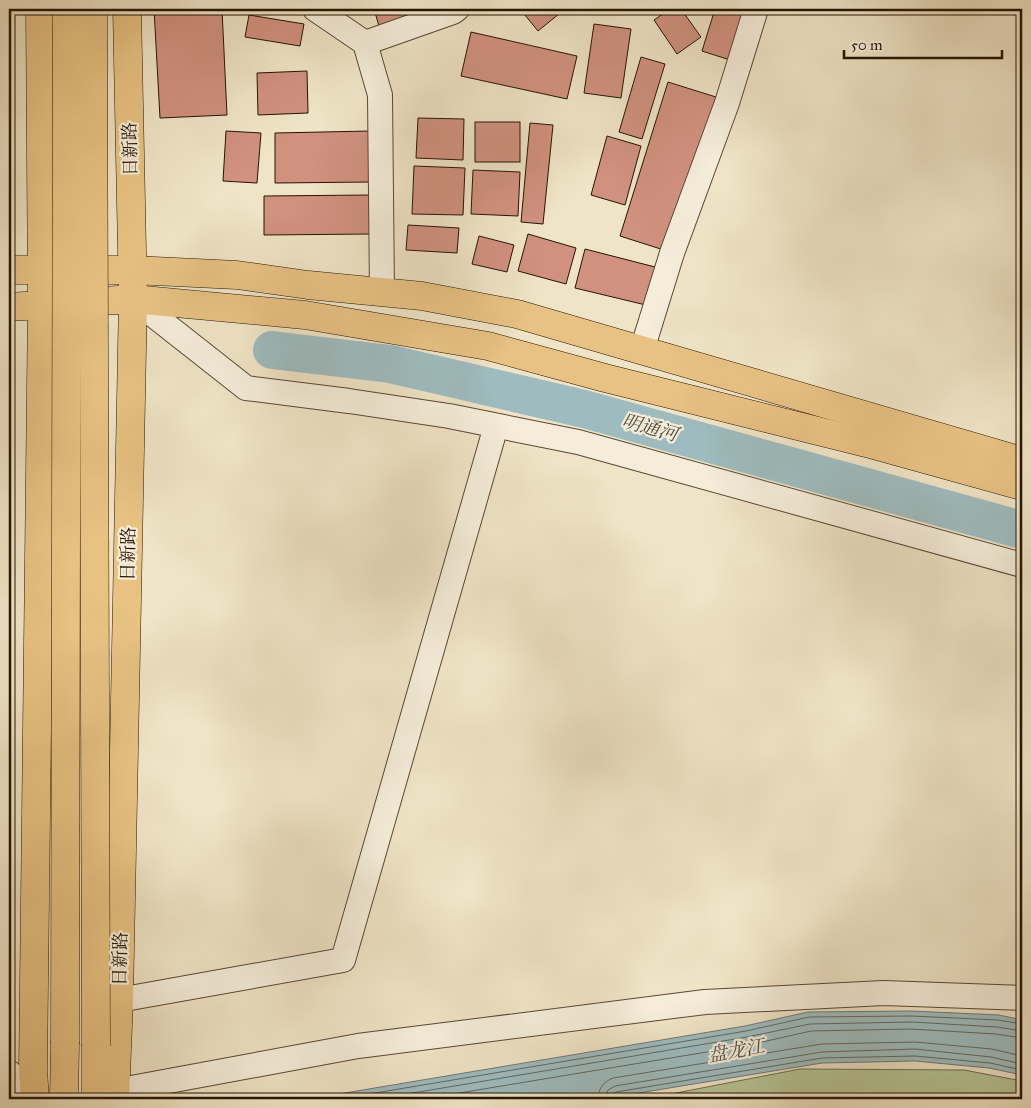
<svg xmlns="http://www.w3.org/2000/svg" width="1031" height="1108" viewBox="0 0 1031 1108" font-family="'IM FELL Great Primer','Noto Serif SC',serif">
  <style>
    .green { fill: #b6c597; stroke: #6e6c4c }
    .water { fill: #9ebcbf; stroke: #6e7973 }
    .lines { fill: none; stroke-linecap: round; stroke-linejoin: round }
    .shore { stroke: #626860; stroke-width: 1 }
    .river { stroke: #9ebcbf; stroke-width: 38 }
    .building { fill: #d0917f; stroke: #261402 }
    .minor-casing { stroke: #584833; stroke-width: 26 }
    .major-casing { stroke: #261402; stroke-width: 29 }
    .minor { stroke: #f5edda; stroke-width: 24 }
    .major { stroke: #e8c283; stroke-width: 28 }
    .major-bridge-casing { stroke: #261402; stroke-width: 29; stroke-linecap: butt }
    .major-bridge { stroke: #e8c283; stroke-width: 28 }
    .labels { text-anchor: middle; stroke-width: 4.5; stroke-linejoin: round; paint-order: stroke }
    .street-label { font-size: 18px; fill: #261402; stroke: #f5edda }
    .water-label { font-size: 19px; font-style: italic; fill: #504f44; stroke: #f5edda }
  </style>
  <rect width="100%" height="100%" fill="#efe4c6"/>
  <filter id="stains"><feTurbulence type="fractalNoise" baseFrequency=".004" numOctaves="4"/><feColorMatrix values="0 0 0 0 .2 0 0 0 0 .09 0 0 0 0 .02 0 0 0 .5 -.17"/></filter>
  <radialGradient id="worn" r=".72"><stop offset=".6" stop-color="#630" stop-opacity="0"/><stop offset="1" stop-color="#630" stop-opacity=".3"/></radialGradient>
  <polygon class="green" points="800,1069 964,1070 1022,1081 1022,1099 645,1099"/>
  <polygon class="water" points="912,1011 999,1015 1022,1020 1022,1075 989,1068 915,1061 822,1063 602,1099 309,1099 745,1026 808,1012"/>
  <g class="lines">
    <g class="shore">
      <polyline points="339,1099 746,1031 809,1017 912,1016 998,1020 1022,1024"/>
      <polyline points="377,1099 747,1037 810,1024 912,1022 997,1027 1022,1031"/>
      <polyline points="423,1099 749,1045 811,1031 911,1029 996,1034 1022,1038"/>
      <path d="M598 1099C598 1089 603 1082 613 1078L822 1044 915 1042 992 1049 1022 1056"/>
      <polyline points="605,1099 608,1090 615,1086 822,1052 915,1049 991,1057 1022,1064"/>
      <polyline points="611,1099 612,1095 616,1092 822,1058 915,1056 990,1063 1022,1070"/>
    </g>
    <polyline class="river" points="272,350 390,364 584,409 1022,530"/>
  </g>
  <g class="building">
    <polygon points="154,9 222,9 227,115 160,118"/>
    <polygon points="374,9 405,9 408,18 379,26"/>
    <polygon points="520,9 565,9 538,31"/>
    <polygon points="670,9 681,9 701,37 677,54 654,20"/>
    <polygon points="715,9 750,9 733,61 702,51"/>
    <polygon points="249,15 304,24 300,46 245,37"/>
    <polygon points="594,24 631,29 621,98 584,93"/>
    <polygon points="471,32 577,56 567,99 461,76"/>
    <polygon points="641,57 665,64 642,139 619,132"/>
    <polygon points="307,71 308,113 258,115 257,73"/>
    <polygon points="668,82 716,97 667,251 620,236"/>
    <polygon points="418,118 464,119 463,160 416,158"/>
    <rect x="475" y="122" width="45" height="40"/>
    <polygon points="530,123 553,125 543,224 521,222"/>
    <polygon points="226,131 261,133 257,183 223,181"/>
    <polygon points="370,131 371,182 275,183 275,133"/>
    <polygon points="607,136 641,146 625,205 591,195"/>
    <polygon points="414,166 465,168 463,215 412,214"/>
    <polygon points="473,170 520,172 518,216 471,214"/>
    <polygon points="371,195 371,234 264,235 264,196"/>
    <polygon points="408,225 459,228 457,253 406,250"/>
    <polygon points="528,234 576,248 566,284 518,271"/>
    <polygon points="479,236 514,245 507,272 472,264"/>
    <polygon points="585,249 659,268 650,306 575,288"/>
  </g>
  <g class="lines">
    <defs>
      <g id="minor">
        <polyline points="315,9 365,43 380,95 382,292"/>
        <polyline points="365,43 453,12 457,9"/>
        <polyline points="133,299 246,388 349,401 449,416 578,442 1022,565"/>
        <polyline points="642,350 672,253 727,103 756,9"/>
        <polyline points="119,1000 343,960 496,426"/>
        <polyline points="115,1091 358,1046 705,1002 884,993 1022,998"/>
        <polyline points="9,1099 10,1073"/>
      </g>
      <g id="major">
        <polyline points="9,270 133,270 237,275 308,285 422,296 517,314 1022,461"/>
        <polyline points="9,307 133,299 305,315 488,346 605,378 874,445 1022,486"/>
        <polyline points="96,1046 96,1099"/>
        <polyline points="35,1099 33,1071 42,304 40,9"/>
        <polyline points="64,1099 65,1044"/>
        <polyline points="115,1099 119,1000 133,299 127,9"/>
      </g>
    </defs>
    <use href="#minor" class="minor-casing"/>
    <use href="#major" class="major-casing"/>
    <use href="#minor" class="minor"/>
    <use href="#major" class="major"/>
    <defs>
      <g id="major-bridge">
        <polyline points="93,9 96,1046"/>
        <polyline points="65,1044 67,9"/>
      </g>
    </defs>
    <use href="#major-bridge" class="major-bridge-casing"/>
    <use href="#major-bridge" class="major-bridge"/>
  </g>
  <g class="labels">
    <g class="street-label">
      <text transform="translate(130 149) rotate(-91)" y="6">日新路</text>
      <text transform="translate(128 554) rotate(-89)" y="6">日新路</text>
      <text transform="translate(120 959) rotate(-89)" y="6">日新路</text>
    </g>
    <g class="water-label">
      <text transform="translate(650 427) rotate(15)" y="7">明通河</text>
      <text transform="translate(736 1050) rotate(-10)" y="7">盘龙江</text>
    </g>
  </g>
  <rect width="1031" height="1108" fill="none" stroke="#efe4c6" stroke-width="30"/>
  <rect x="10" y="10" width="1011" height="1088" fill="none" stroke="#261402" stroke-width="2.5"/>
  <rect x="15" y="15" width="1001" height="1078" fill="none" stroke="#261402"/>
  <path d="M844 50v8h158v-8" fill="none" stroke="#261402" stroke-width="2.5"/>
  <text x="851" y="50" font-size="15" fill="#261402" stroke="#f5edda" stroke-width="4" paint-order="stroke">50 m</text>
  <rect width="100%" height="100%" filter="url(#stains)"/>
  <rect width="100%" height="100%" fill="url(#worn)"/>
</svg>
